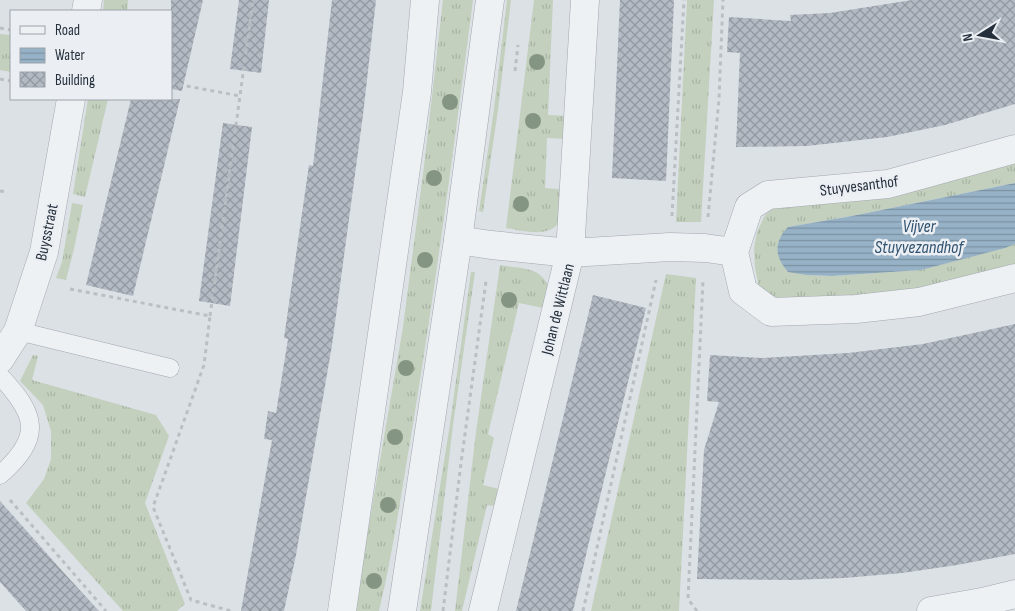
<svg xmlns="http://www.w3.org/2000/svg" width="1015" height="611" viewBox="0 0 1015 611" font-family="'Sofia Sans Condensed',sans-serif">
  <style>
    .grass { fill: url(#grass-tufts) }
    .water { fill: url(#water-rules) }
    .building { fill: url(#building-cross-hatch) }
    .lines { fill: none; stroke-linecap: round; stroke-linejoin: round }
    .service-casing { stroke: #a2a8b0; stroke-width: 19 }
    .minor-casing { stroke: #a2a8b0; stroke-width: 29 }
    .tertiary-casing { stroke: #a2a8b0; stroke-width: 29 }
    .path { stroke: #babfc4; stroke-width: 3; stroke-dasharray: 4 4; stroke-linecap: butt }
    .service { stroke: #eef1f4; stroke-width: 18 }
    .minor { stroke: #eef1f4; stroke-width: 28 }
    .tertiary { stroke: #eef1f4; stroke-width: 28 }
    .tree { fill: #859584 }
    .labels { text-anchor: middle; stroke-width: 5; stroke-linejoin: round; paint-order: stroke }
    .street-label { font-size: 16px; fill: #26303c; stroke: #ebeff4 }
    .water-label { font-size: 18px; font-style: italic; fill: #31526f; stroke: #ebeff4 }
  </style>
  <defs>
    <pattern id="grass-tufts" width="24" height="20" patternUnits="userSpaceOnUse" patternTransform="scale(1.25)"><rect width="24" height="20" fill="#c3d0bd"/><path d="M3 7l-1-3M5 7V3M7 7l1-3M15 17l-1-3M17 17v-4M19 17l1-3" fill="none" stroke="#a7b3a3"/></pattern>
    <pattern id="water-rules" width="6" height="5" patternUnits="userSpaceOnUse" patternTransform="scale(1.25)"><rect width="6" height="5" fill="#97b2c6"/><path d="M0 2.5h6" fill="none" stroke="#7b91a2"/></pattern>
    <pattern id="building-cross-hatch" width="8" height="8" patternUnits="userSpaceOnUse" patternTransform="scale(1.25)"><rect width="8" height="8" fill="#b3bac3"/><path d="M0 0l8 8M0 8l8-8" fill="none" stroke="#9198a0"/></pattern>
  </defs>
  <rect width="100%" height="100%" fill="#dce1e6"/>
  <g class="grass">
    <polygon points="104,0 128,0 127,11 103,11"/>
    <path d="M443 0H473C454 146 435 291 411 436 401 494 393 553 379 611H354L403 327 424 166Z"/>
    <polygon points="507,0 511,0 498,110 483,212 479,211 494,109"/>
    <path d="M534 0H553L548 115 569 116 568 139 547 138 545 188 567 190C566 198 565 208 562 217 553 240 524 231 506 228Z"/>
    <polygon points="687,0 714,0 701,222 676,222"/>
    <polygon points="0,34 11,35 11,72 0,70"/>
    <polygon points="88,99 108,99 85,197 73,194"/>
    <polygon points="1015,161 1015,183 852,216 788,227 807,275 832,276 921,270 1015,244 1015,266 930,287 804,301 771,297 759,287 755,268 754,248 757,232 765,215 779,204"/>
    <polygon points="72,203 83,205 74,249 66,280 56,278 62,262"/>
    <path d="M500 265C522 269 544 266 550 292L543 308 519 303 488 434 494 438 483 485 499 489 496 506 487 505 462 611H455L476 432Z"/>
    <polygon points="471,272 475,272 453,425 431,611 420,611 450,424"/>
    <polygon points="666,274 696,278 679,611 591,611"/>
    <polygon points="33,355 38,356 32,380 156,415 169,436 145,503 185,604 177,611 123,611 26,503 44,479 51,459 51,431 43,405 20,381"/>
  </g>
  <path class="water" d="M1015 183V244L1005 248 921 270 832 276 807 275 788 272C774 256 774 242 788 227L852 216Z"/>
  <g class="building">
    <polygon points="171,0 203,0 182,91 171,89"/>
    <polygon points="239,0 269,0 261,73 230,69"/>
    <polygon points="332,0 376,0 363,115 332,345 296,555 284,611 241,611 272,440 264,439 268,411 276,413 288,339 284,338 309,165 313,166"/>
    <polygon points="620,0 674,0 666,181 612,178"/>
    <polygon points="912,0 1015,0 1015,104 945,125 887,137 807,146 736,147 740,53 727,52 729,17 791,21 790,15 830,13"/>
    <polygon points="131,99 180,99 133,296 86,285"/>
    <polygon points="223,123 252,127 230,306 199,301"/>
    <polygon points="593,295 646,308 589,542 573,611 516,611"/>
    <polygon points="1015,324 1015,554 957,565 902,573 844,578 793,580 697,579 704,450 719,402 707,401 710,355 762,358 848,353 923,344"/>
    <polygon points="0,501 65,574 99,611 26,611 0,582"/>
  </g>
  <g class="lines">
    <defs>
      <g id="service">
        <polyline points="18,331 170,368"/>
        <path d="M0 376C37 415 43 437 0 475"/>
      </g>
      <g id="minor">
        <polyline points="86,11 88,0"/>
        <polyline points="1015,149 888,184 768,195 749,207 734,252 743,291 771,312 856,309 919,302 1015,278"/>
        <polyline points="458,240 491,245 570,253 670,247 705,248 734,252"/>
        <polyline points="0,359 18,331 44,252 71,99"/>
        <polyline points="342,611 417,92 425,0"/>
        <polyline points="483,611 570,253 585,0"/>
        <polyline points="931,611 982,602 1015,594"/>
      </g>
      <polyline id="tertiary" points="402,611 458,240 490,0"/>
    </defs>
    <use href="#service" class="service-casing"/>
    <use href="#minor" class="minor-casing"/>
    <use href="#tertiary" class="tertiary-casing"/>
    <g class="path">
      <polyline points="0,28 11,30"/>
      <polyline points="515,71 518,45"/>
      <polyline points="0,79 11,81"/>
      <polyline points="171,83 240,96"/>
      <polyline points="0,191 8,192"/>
      <polyline points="672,216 684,0"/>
      <polyline points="708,217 719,99 723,0"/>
      <polyline points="70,289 210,316 204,365 153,507 191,600 231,611"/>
      <polyline points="210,316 253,0"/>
      <polyline points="10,500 106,611"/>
      <polyline points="443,611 461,463 486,281"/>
      <polyline points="583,611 656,280"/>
      <polyline points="697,611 688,599 703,280"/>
    </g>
    <use href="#service" class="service"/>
    <use href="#minor" class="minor"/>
    <use href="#tertiary" class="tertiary"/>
  </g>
  <g class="tree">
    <circle cx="537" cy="62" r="8"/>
    <circle cx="450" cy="102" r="8"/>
    <circle cx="533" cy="121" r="8"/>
    <circle cx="434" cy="178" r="8"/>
    <circle cx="521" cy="204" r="8"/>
    <circle cx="425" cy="260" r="8"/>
    <circle cx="509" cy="300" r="8"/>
    <circle cx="406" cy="368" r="8"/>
    <circle cx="395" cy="437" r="8"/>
    <circle cx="388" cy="505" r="8"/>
    <circle cx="374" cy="581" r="8"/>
  </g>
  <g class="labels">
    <g class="street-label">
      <text transform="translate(859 185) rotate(-7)" y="6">Stuyvesanthof</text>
      <text transform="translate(46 232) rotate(-78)" y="6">Buysstraat</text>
      <text transform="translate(557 309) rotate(-76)" y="6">Johan de Wittlaan</text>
    </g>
    <g class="water-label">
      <text x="919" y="232">Vijver<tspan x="919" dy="21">Stuyvezandhof</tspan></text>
    </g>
  </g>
  <rect x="10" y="10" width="162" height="90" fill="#ebeff4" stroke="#9ca3aa"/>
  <rect x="20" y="26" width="25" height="8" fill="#eef1f4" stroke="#9ca3aa"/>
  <text x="55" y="35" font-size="15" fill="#26303c">Road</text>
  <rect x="20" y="48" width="25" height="15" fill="url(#water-rules)" stroke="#9ca3aa"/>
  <text x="55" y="60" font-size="15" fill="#26303c">Water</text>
  <rect x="20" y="72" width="25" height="15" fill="url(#building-cross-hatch)" stroke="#9ca3aa"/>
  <text x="55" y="85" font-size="15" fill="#26303c">Building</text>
  <g transform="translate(980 35) rotate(259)" stroke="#ebeff4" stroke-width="4" paint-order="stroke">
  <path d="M0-4L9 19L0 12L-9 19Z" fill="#26303c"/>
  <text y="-8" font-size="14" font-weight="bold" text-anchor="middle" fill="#26303c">N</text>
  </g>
</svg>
